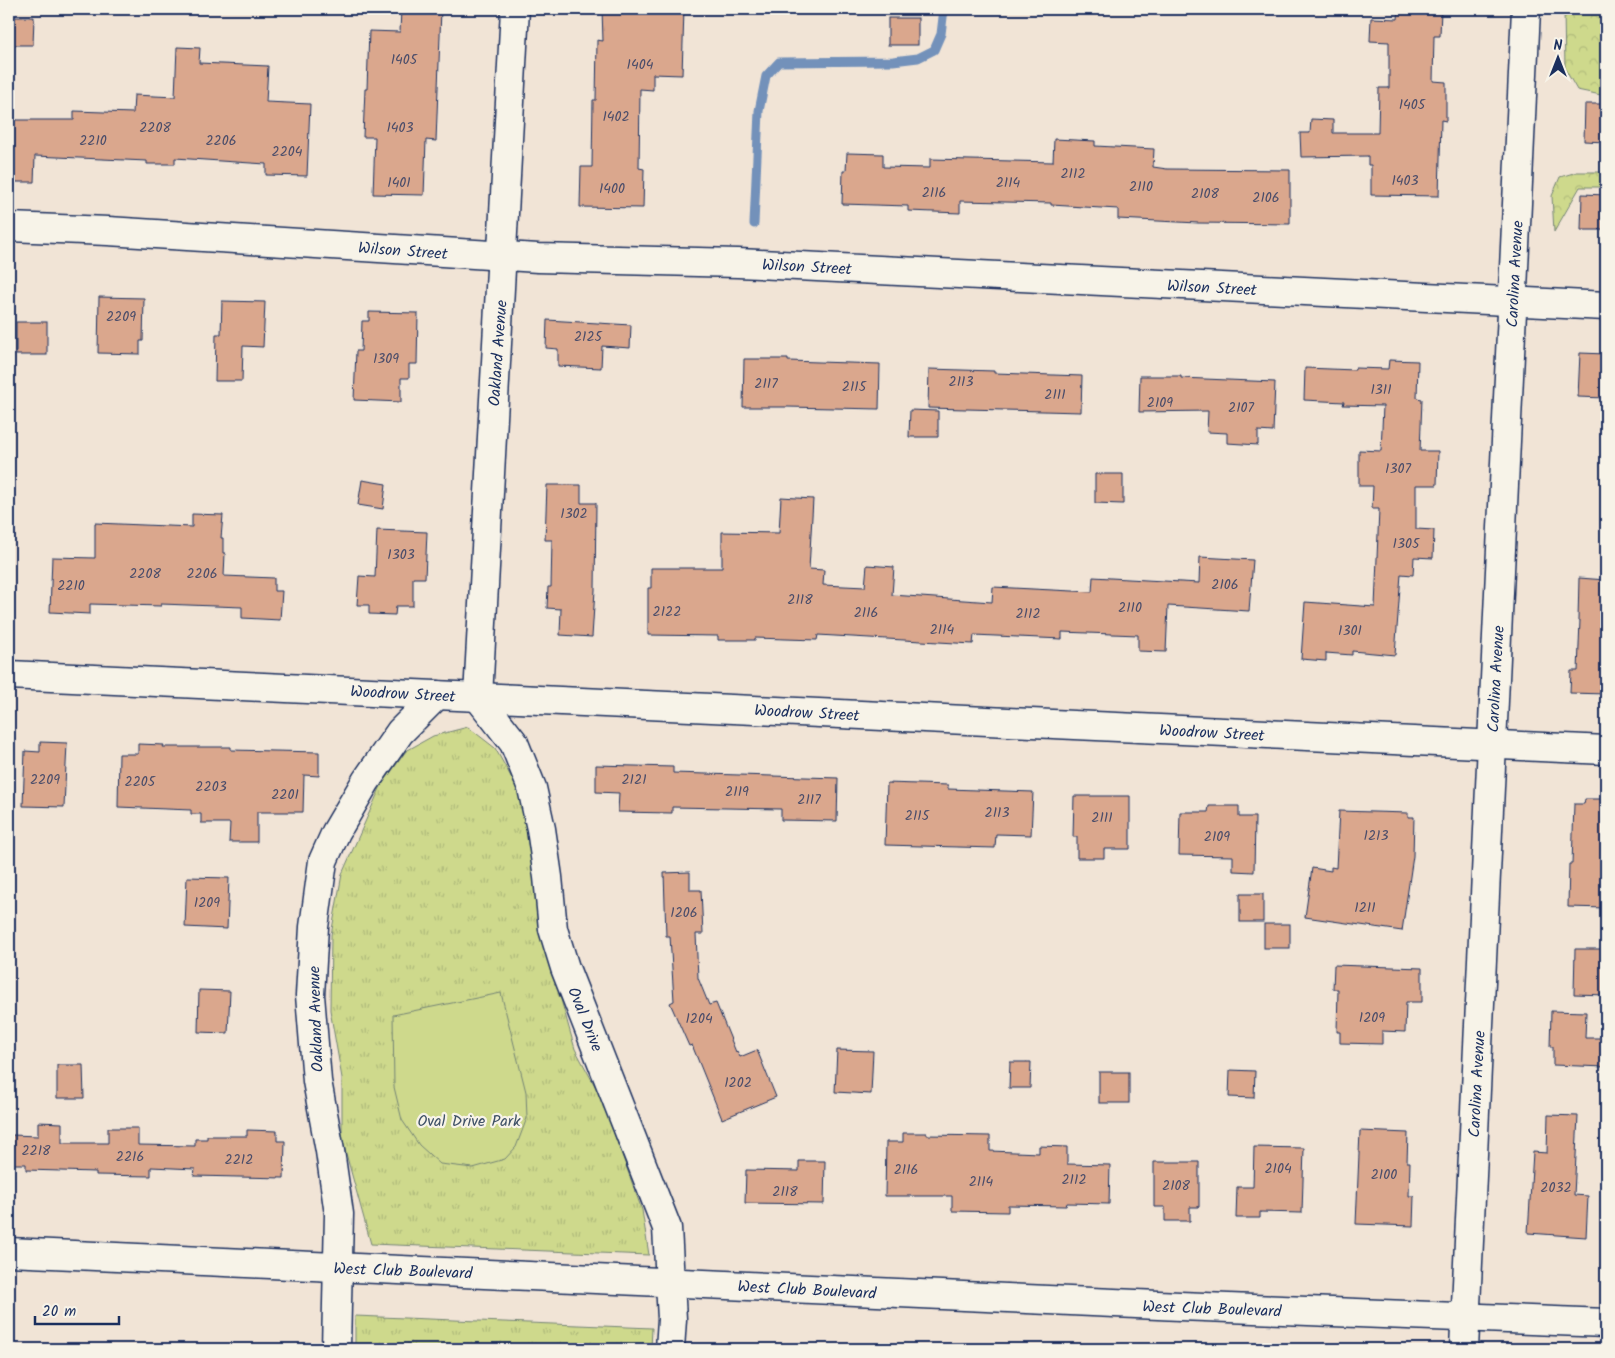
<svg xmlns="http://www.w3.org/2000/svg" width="1615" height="1358" viewBox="0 0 1615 1358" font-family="Kalam,sans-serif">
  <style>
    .grass { fill: url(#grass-tufts); stroke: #748475 }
    .forest { fill: url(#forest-crowns); stroke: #748475 }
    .garden { fill: #ced98c; stroke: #748475 }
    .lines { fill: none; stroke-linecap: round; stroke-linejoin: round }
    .stream { stroke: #7391ba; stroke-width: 9 }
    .building { fill: #daa78d; stroke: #1b2f5e }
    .minor-casing { stroke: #1b2f5e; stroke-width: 31 }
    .minor { stroke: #f7f3e8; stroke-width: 28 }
    .labels { text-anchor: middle; stroke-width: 4.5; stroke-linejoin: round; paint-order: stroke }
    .number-label { font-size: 14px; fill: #4b4d6a }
    .street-label { font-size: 16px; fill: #1b2f5e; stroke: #f7f3e8 }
    .park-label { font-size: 16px; fill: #3f5167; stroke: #f7f3e8 }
  </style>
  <defs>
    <pattern id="grass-tufts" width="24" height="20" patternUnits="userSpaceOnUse" patternTransform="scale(1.25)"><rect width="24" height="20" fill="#ced98c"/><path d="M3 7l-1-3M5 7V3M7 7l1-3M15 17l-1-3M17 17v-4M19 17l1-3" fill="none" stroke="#b0bb7b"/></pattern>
    <pattern id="forest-crowns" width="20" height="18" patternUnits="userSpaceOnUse" patternTransform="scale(1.25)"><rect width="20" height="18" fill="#ced98c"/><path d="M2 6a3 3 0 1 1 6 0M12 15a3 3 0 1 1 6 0" fill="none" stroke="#b0bb7b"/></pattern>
  </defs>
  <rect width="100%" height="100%" fill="#f1e4d6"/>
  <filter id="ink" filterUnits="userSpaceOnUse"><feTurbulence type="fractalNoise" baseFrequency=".02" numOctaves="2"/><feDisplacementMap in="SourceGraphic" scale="10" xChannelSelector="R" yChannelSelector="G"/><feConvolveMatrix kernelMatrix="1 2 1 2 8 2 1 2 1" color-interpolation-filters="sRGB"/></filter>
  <g filter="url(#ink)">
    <g class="grass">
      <polygon points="468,727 495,748 519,791 532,828 554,975 575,1049 601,1097 642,1210 649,1255 371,1244 342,1139 342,1078 330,1010 331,935 342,874 381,786 406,751 433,736"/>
      <polygon points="355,1316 652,1328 651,1349 355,1349"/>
    </g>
    <g class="forest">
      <polygon points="1569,9 1585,9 1591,10 1592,9 1606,9 1606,96 1577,90 1565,69 1564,11"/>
      <polygon points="1577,172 1606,172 1606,187 1580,187 1554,232 1552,196 1560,177"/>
    </g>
    <polygon class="garden" points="501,993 526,1092 527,1118 516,1147 505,1159 473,1168 440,1164 419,1145 402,1120 394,1087 393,1015"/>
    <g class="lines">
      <polyline class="stream" points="754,224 759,111 766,76 779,62 893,61 918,58 934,50 941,34 944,9"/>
    </g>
    <g class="building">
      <polygon points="401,9 441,9 436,141 426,140 424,195 373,194 375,137 363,137 365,89 367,89 369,31 400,32"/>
      <polygon points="602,9 684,9 682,75 653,74 653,90 640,89 639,168 644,169 643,208 580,207 581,167 592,167 593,100 596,100 597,40 603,41"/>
      <polygon points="1399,9 1441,9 1440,36 1434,36 1433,81 1446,82 1446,121 1441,120 1439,196 1371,195 1371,165 1368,165 1368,156 1301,157 1300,133 1310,133 1311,119 1333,120 1333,133 1378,133 1379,88 1389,88 1389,42 1370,41 1371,18 1398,19"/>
      <polygon points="9,17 34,17 33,45 9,45"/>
      <rect x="888" y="18" width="30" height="27"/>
      <polygon points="177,47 200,48 199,63 268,66 266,102 310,104 307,176 266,175 266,164 175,158 175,164 147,164 147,161 35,156 34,182 9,182 9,120 74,120 74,111 133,113 134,95 175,97"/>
      <polygon points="1585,104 1606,104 1606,142 1584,141"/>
      <polygon points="1054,139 1095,141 1095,146 1154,149 1153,167 1167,169 1290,170 1290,224 1198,223 1118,219 1118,209 1051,205 1051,203 960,201 960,213 908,211 908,206 842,204 843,171 846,171 847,153 883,154 883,167 930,168 930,159 1053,162"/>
      <polygon points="1582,194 1606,195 1606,230 1581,230"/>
      <polygon points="99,297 144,298 143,341 140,341 140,354 98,353"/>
      <polygon points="222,301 265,302 263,347 243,346 242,381 215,381 216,334 221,334"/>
      <polygon points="369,312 418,313 417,364 409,364 409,378 401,378 401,402 354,400 356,351 361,351 362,321 369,321"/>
      <polygon points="547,320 631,325 630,348 602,346 601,368 558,366 558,349 546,348"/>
      <rect x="16" y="322" width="31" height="33"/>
      <polygon points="1580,353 1606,354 1606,398 1578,397"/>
      <polygon points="744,359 788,359 788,361 880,364 879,409 788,407 743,407"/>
      <polygon points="1389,360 1418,361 1417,398 1422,399 1420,451 1438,451 1437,485 1416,485 1416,529 1434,530 1433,558 1414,557 1413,575 1401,574 1395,655 1352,651 1352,655 1326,653 1326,661 1301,659 1305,602 1375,607 1379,509 1372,509 1373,486 1359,486 1359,450 1381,451 1383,406 1343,405 1344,402 1304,400 1305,368 1355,370 1355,368 1388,369"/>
      <polygon points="929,369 994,371 994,373 1082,376 1081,412 928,408"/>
      <polygon points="1140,376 1181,376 1181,378 1275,382 1273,432 1258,431 1258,445 1227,443 1227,433 1207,432 1208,411 1139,412"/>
      <polygon points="910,410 938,411 938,437 909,437"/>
      <polygon points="1095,474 1123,474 1123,504 1095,503"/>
      <polygon points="362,480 386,484 383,509 358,505"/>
      <polygon points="547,485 581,485 581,503 596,503 595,590 592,637 560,635 561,609 547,608 548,587 551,587 552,540 545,540"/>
      <polygon points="781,497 813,499 809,569 824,570 823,585 865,587 867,565 894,567 892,595 992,602 993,587 1092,592 1093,577 1199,583 1200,557 1253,560 1249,611 1168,606 1166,652 1138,651 1138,635 1062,632 1062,639 974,635 973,644 818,635 817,640 755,638 755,640 718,640 718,636 648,635 648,588 651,588 651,568 722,568 722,532 779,533"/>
      <polygon points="192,514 223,515 221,538 223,538 223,553 225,553 224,576 274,578 274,591 282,591 280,620 242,618 242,607 161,604 161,606 90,604 90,614 50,612 52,557 95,558 95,523 192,527"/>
      <polygon points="377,530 427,532 425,578 413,578 413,606 396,606 395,615 369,614 369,605 357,605 359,576 375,577"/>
      <polygon points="1579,578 1606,580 1606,694 1570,693 1571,671 1578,671 1580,620 1578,620"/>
      <polygon points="40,742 67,743 64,807 23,806 25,751 40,752"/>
      <polygon points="138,744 164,745 163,747 231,747 231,750 319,752 319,776 304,775 303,812 257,812 257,842 229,842 230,823 201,823 201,814 191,814 191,810 118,807 119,754 138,754"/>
      <polygon points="596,765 673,767 673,773 838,778 837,821 781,820 781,809 672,807 672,813 618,812 619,793 596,792"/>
      <polygon points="887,783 948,785 948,789 1033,792 1031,835 996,834 995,848 885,845"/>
      <polygon points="1074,796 1130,796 1130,849 1104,849 1104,858 1077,858 1077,837 1073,837"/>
      <polygon points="1585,799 1606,799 1606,908 1568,907 1569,864 1572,864 1574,804 1584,804"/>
      <polygon points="1209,806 1239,806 1239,817 1255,817 1254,872 1233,871 1233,856 1179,855 1180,812 1208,812"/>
      <polygon points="1339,811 1408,813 1408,817 1414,817 1413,856 1402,931 1305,917 1312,868 1331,871 1331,867 1336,868"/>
      <polygon points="690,872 690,890 701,890 703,934 696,934 698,978 709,1005 716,1003 736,1052 737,1051 740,1057 757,1050 776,1097 722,1119 692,1045 689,1046 670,1003 674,1001 670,936 666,936 664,873"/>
      <polygon points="187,877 229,878 227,929 185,927"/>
      <rect x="1240" y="894" width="23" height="28"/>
      <rect x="1264" y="924" width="26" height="24"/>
      <polygon points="1575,949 1606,949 1606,995 1574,994"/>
      <polygon points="1334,965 1422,968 1422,1002 1406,1002 1405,1032 1382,1031 1382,1044 1340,1043 1340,1032 1337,1032 1338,989 1333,989"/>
      <polygon points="199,990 230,991 228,1033 198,1032"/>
      <polygon points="1551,1011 1586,1012 1585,1038 1606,1038 1606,1067 1553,1065 1553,1047 1550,1047"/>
      <polygon points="837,1050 873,1051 871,1094 835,1092"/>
      <polygon points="1010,1062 1031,1062 1030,1088 1009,1088"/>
      <polygon points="57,1065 83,1065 84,1098 57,1098"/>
      <polygon points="1230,1070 1255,1071 1254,1098 1229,1097"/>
      <rect x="1099" y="1072" width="30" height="31"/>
      <polygon points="1548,1115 1578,1116 1574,1195 1588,1196 1586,1237 1528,1233 1533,1152 1547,1153"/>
      <polygon points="38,1122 62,1123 62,1143 108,1143 108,1128 138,1128 138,1145 195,1146 195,1139 207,1139 207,1136 247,1136 247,1130 277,1131 277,1141 285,1141 284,1178 194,1176 195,1169 151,1167 151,1176 96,1175 96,1172 26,1170 26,1164 11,1164 12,1135 38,1136"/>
      <polygon points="1360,1131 1408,1133 1407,1162 1410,1162 1409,1196 1414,1196 1413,1226 1356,1224"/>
      <polygon points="903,1133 927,1133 927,1135 990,1136 990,1151 1039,1153 1039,1146 1067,1147 1067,1164 1110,1165 1109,1204 1067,1203 1066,1206 1008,1205 1008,1212 952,1211 952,1196 885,1196 886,1142 903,1142"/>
      <polygon points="1254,1147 1304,1148 1302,1213 1260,1212 1260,1218 1236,1218 1237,1187 1253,1187"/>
      <polygon points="799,1161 825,1161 824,1204 745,1203 746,1170 799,1171"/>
      <polygon points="1154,1162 1199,1162 1199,1207 1190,1207 1190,1221 1165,1221 1165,1207 1154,1207"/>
    </g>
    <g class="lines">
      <defs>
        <g id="minor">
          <path d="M515 9C504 238 491 467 478 697L514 743 532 788 541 829 548 877 553 929 565 968 667 1228 672 1319 670 1349"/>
          <polyline points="9,227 108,231 538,258 738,263 1606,306"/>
          <polyline points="9,675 1606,750"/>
          <polyline points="9,1252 1180,1306 1606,1323"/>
          <polyline points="336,1349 339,1214 330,1151 317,1081 310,995 314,927 323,861 336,832 366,781 400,732 437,695"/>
          <polyline points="1464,1349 1526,9"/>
        </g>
      </defs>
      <use href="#minor" class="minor-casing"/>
      <use href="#minor" class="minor"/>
    </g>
  </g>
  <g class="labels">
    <g class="number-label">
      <text x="404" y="64">1405</text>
      <text x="640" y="69">1404</text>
      <text x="1412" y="109">1405</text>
      <text x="616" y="121">1402</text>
      <text x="155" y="132">2208</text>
      <text x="400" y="132">1403</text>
      <text x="93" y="145">2210</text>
      <text x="221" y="145">2206</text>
      <text x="287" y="156">2204</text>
      <text x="1073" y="178">2112</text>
      <text x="1405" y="185">1403</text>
      <text x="399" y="187">1401</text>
      <text x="1008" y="187">2114</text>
      <text x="1141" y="191">2110</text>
      <text x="612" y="193">1400</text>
      <text x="934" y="197">2116</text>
      <text x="1205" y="198">2108</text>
      <text x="1266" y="202">2106</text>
      <text x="121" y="321">2209</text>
      <text x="588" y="341">2125</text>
      <text x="386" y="363">1309</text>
      <text x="961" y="386">2113</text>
      <text x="766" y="388">2117</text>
      <text x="854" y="391">2115</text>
      <text x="1381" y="394">1311</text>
      <text x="1055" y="399">2111</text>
      <text x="1160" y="407">2109</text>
      <text x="1241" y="412">2107</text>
      <text x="1398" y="473">1307</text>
      <text x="574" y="518">1302</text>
      <text x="1406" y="548">1305</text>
      <text x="401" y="559">1303</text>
      <text x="145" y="578">2208</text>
      <text x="202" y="578">2206</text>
      <text x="1225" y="589">2106</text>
      <text x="71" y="590">2210</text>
      <text x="800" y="604">2118</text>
      <text x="1130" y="612">2110</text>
      <text x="667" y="616">2122</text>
      <text x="866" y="617">2116</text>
      <text x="1028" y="618">2112</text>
      <text x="942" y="634">2114</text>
      <text x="1350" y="635">1301</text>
      <text x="45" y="784">2209</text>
      <text x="634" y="784">2121</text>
      <text x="140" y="786">2205</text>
      <text x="211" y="791">2203</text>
      <text x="737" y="796">2119</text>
      <text x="285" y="799">2201</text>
      <text x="809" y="804">2117</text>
      <text x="997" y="817">2113</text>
      <text x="917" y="820">2115</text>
      <text x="1102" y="822">2111</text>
      <text x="1376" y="840">1213</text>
      <text x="1217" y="841">2109</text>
      <text x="207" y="907">1209</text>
      <text x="1365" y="912">1211</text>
      <text x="684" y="917">1206</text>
      <text x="1372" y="1022">1209</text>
      <text x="699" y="1023">1204</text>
      <text x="738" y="1087">1202</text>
      <text x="36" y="1155">2218</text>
      <text x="130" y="1161">2216</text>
      <text x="239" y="1164">2212</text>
      <text x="1278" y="1173">2104</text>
      <text x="906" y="1174">2116</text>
      <text x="1384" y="1179">2100</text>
      <text x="1074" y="1184">2112</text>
      <text x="981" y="1186">2114</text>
      <text x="1176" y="1190">2108</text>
      <text x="1556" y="1192">2032</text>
      <text x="785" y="1196">2118</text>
    </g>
    <g class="street-label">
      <text transform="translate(403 250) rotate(4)" y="6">Wilson Street</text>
      <text transform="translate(807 266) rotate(3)" y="6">Wilson Street</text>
      <text transform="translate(1514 274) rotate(-87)" y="6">Carolina Avenue</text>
      <text transform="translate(1212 287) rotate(3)" y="6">Wilson Street</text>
      <text transform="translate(497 353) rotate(-86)" y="6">Oakland Avenue</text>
      <text transform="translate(1495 679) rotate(-87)" y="6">Carolina Avenue</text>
      <text transform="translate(403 693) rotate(3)" y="6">Woodrow Street</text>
      <text transform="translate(807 712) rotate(3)" y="6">Woodrow Street</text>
      <text transform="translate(1212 732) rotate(3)" y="6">Woodrow Street</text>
      <text transform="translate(315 1019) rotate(-92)" y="6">Oakland Avenue</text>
      <text transform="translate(586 1019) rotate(68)" y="6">Oval Drive</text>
      <text transform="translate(1476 1084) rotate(-87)" y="6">Carolina Avenue</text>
      <text transform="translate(403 1270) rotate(2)" y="6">West Club Boulevard</text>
      <text transform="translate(807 1289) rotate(3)" y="6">West Club Boulevard</text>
      <text transform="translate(1212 1308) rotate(2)" y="6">West Club Boulevard</text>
    </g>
    <g class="park-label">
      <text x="469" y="1126">Oval Drive Park</text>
    </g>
  </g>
  <rect width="1615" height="1358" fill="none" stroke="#f7f3e8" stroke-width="30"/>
  <rect x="15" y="15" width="1585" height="1328" fill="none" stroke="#1b2f5e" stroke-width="2" filter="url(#ink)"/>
  <g transform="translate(1558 58)" stroke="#f7f3e8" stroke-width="4" paint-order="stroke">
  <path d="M0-4L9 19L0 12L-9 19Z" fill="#1b2f5e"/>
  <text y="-8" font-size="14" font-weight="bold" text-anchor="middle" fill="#1b2f5e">N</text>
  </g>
  <path d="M35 1316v8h84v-8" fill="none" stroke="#1b2f5e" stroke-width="2.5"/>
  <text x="42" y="1316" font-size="15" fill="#1b2f5e" stroke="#f7f3e8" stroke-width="4" paint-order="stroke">20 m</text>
</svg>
